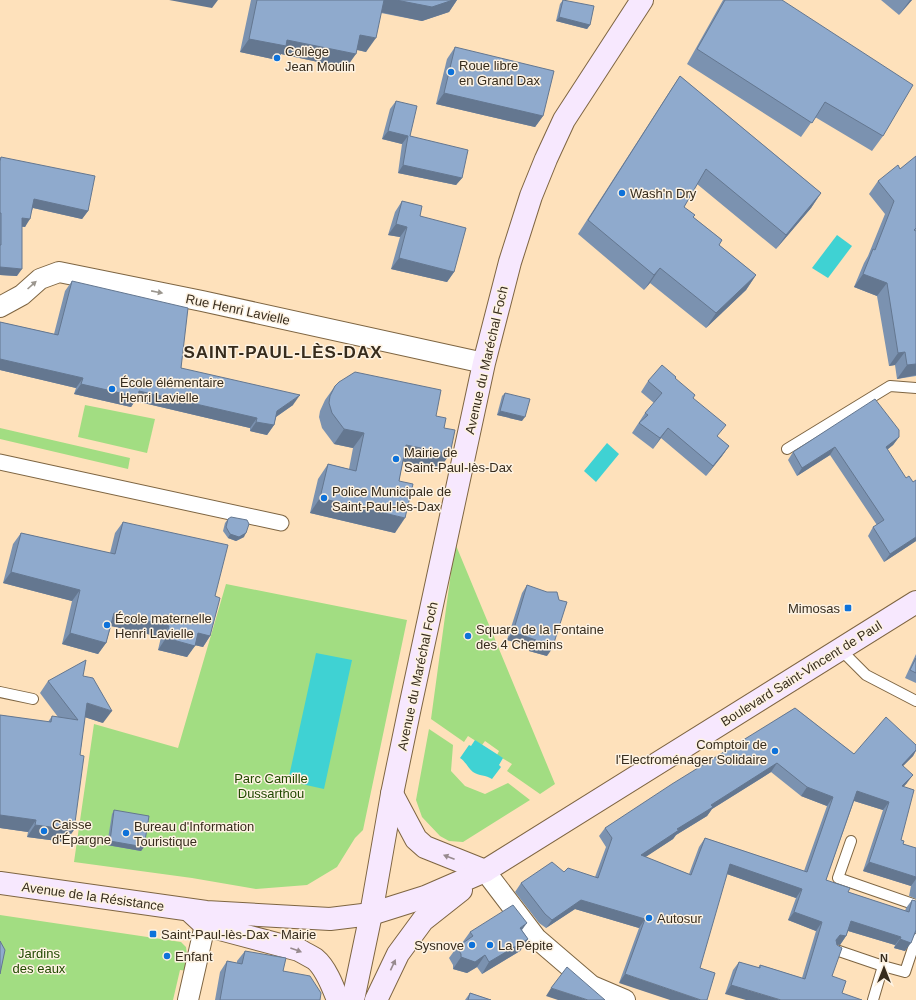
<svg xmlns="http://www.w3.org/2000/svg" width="916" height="1000" viewBox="0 0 916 1000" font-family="Helvetica,sans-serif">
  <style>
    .green { fill: #a2dd82 }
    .water { fill: #3fd2d3 }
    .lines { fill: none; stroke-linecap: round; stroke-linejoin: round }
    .service-casing { stroke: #7e6542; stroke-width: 12 }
    .pedestrian-casing { stroke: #7e6542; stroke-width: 17 }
    .minor-casing { stroke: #7e6542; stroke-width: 22 }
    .secondary-casing { stroke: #7e6542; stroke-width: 24 }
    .service { stroke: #fff; stroke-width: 10 }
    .pedestrian { stroke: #fff; stroke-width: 15 }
    .minor { stroke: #fff; stroke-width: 20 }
    .secondary { stroke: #f7e8fe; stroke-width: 22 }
    .wall { fill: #7b92b0; fill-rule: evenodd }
    .shaded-wall { fill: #647790 }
    .building { fill: #8faacd; stroke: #647790; fill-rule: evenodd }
    .oneway { fill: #9b968e }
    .oneway2 { fill: #978a8e }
    .poi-dot { fill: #0e72da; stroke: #fdf2e2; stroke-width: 1.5 }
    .labels { text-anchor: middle; stroke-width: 3; stroke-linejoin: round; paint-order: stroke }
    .poi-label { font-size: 13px; fill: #372c1d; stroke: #fdf2e2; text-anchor: start }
    .street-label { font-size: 13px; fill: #372c1d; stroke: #fdf2e2 }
    .park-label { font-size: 13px; fill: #214900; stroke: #fdf2e2 }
    .district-label { font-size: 17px; font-weight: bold; letter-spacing: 1px; fill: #372c1d; stroke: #fdf2e2 }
  </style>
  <rect width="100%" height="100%" fill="#fee1bb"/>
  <g class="green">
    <polygon points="85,405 155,419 147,453 78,437"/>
    <polygon points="0,428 130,458 128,469 0,439"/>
    <polygon points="455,543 555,784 540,794 507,771 512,764 497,755 499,751 485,741 482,745 468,736 464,742 431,719"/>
    <polygon points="226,584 407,620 363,830 355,838 337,867 307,885 256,889 192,878 74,862 94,724 178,748"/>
    <polygon points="429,729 453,745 451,771 465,786 485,794 508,783 530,800 463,842 449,841 440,836 422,817 416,800"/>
    <polygon points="0,915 181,942 186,947 189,971 180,970 173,1000 0,1000"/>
  </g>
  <g class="water">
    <polygon points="837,235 852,246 828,278 812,268"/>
    <polygon points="607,443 619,454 596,482 584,471"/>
    <polygon points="316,653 352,660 324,789 288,781"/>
    <path d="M475 740 503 758 499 765 501 767 492 779C486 775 479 776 473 772 468 768 466 762 460 758L469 745 471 746Z"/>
  </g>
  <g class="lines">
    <defs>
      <g id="service">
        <polyline points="787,449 890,386 916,388"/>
        <polyline points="840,649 866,675 916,701"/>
        <polyline points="0,692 33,699"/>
        <polyline points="851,841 838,878 916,905"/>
        <polyline points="836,950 883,966"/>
        <polyline points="873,1000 883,966 905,972 916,939"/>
      </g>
      <polyline id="pedestrian" points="0,462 281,523"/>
      <g id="minor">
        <polyline points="0,307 22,295 40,279 59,272 202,301 484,363"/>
        <polyline points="485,871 536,938 592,986 625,1000"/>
        <polyline points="188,1000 205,925 206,912"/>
      </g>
      <g id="secondary">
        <polyline points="392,794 416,839 425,847 485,871"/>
        <polyline points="0,883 206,912 330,919 371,914 425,897 485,871 916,602"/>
        <path d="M192 913 205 925 299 950C304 953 310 956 315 959 326 968 333 987 338 1000"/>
        <polyline points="353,1000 371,914 392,794 410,707 484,363 510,262 531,196 546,159 564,120 642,0"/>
        <polyline points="376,1000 398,954 423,920 461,890"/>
      </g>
    </defs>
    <use href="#service" class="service-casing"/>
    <use href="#pedestrian" class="pedestrian-casing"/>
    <use href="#minor" class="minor-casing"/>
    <use href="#secondary" class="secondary-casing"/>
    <use href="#service" class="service"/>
    <use href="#pedestrian" class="pedestrian"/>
    <use href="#minor" class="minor"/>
    <use href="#secondary" class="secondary"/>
  </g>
  <g class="wall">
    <polygon points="251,0 457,0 449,12 422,21 381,13 366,52 357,50 346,68 281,54 277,60 240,52"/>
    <polygon points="563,0 590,25 587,29 556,21 560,4"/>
    <polygon points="723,0 782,0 883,136 872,151 815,117 801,137 687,64"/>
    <polygon points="881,0 912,0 899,15"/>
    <polygon points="455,47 543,116 535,127 436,104 447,59"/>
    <polygon points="680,76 821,193 811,208 776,249 697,184 684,207 693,217 722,240 719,245 756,275 746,290 706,328 650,283 644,290 578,234 670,91"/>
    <polygon points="396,101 410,136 462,178 456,185 398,173 402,144 382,139 390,109"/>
    <polygon points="1,157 88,211 82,219 33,208 25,227 22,227 17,276 0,275 0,158"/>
    <polygon points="916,157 916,376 897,379 895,365 889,366 877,296 854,287 864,263 868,256 885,214 869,194 878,181 900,169"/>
    <polygon points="402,201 420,216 454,272 447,282 391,269 400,237 388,235 395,212"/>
    <polygon points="72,281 181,368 293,405 276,417 274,425 267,435 250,431 250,428 135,401 131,407 74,394 76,388 0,370 0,322 54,334 65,291"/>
    <polygon points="675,378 718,437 729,446 722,456 706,476 661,438 653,449 632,433 645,413 654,403 641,392 648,381"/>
    <polygon points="335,386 436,416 444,428 450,454 439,469 403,461 399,481 395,533 310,513 318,479 328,464 349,469 353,448 334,444 322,428 319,417 320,411 325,400"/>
    <polygon points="505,393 522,421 497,415 502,396"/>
    <polygon points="899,437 893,445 887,450 916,541 884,562 868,536 873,527 877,525 830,455 797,476 788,460 793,452"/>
    <polygon points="228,519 244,537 236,541 228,538 223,531 225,523"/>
    <polygon points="123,522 215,596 210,636 203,647 195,645 187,657 158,650 161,637 111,626 106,643 98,654 62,644 72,601 3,583 13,544 21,533 110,553 115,533"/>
    <polygon points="527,585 547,656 529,651 530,647 507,640 522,593"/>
    <polygon points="916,654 916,683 905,678"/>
    <polygon points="48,681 103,723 85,717 80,755 74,830 65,842 27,837 28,832 0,828 0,715 48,722 52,716 58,717 40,693"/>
    <path d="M795 708 854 754 916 745V751L913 756 903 766 907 783 903 787 901 840 903 844 916 848V899L909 896 911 886 863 871 883 810 854 801 826 880 848 892 905 911 906 908 912 900 916 901V933L915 934 905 951 894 948 895 945 848 931 846 936 840 945 837 944 832 976 725 994 733 970 739 962 758 968 760 965 802 978 816 931 788 920 796 898 727 874 619 983 639 928 575 909 546 928 539 923 515 892 521 883 564 872 595 877 606 847 599 836 605 828ZM771 772 801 796 827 806 804 871 705 838 699 847 689 874 645 857 673 839 676 835 707 816 712 809Z"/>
    <polygon points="114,810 144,847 141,851 107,845 112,814"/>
    <polygon points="522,930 528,939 520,951 482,974 477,967 467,973 453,969 453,965 449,958 457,947 462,943 470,932"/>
    <polygon points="245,951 283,971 320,1000 215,1000 220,972 227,961 237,963 237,961"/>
    <polygon points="470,993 491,1000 465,1000"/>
  </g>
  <g class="shaded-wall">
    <polygon points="169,0 218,0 212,8"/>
    <polygon points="383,0 457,0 449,12 422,21 375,11"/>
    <polygon points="910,0 912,0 899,15"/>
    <polygon points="559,17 590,25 587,29 556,21"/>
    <polygon points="360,35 376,38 366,52 350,48"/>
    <polygon points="249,39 287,40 356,54 346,68 281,54 277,60 240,52"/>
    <polygon points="444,93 543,116 535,127 436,104"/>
    <polygon points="388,131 408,136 402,144 382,139"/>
    <polygon points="403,165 462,178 456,185 398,173"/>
    <polygon points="821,193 811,208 776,249 786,235"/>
    <polygon points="34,199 88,211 82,219 29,207"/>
    <polygon points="22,218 30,219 25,227 17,225"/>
    <polygon points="396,224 407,227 400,237 388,235"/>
    <polygon points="399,258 454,272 447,282 391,269"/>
    <polygon points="0,267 22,269 17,276 0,275"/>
    <polygon points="660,268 650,283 644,290 654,275"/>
    <polygon points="863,274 887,283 877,296 854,287"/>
    <polygon points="756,275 746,290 706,328 716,313"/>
    <polygon points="905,352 895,365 889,366 898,353"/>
    <polygon points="0,359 83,378 76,388 0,370"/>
    <polygon points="916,364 916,375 897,379 907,365"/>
    <polygon points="81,384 139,391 257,418 250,428 135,401 131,407 74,394"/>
    <polygon points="300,395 293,405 270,421 277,411"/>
    <polygon points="500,411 525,417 522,421 497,415"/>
    <polygon points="256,422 274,425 267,435 250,431"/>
    <polygon points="668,428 661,438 653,449 660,438"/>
    <polygon points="344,429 364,433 353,448 334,444"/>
    <polygon points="899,437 893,445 880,455 886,447"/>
    <polygon points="406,445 450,454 439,469 396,460"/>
    <polygon points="729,446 722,456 706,476 713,466"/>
    <polygon points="835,447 830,455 797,476 802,468"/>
    <polygon points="320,498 405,518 395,533 310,513"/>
    <polygon points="246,533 244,537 236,541 228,538 230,534"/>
    <polygon points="916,537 916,541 884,562 890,554"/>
    <polygon points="11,572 80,590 72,601 3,583"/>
    <polygon points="114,613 169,626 161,637 106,625"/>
    <polygon points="513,632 536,640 530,647 507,640"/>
    <polygon points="70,633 106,643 98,654 62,644"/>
    <polygon points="198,633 210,636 203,647 190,644"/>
    <polygon points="166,638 195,646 187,657 158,650"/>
    <polygon points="534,643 552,649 547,656 529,651"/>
    <polygon points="87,703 112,711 103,723 78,715"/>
    <polygon points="916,750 913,756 896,773 902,765"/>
    <polygon points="777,763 771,772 712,809 707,816 676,835 673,839 635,864 641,855 711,805"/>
    <polygon points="913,775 907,783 896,795 902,786"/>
    <polygon points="807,787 833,797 827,806 801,796"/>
    <polygon points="857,791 889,802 883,810 851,800"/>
    <polygon points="0,815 36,820 28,832 0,828"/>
    <polygon points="35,825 74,830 65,842 27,837"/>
    <polygon points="110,841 144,847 141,851 107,845"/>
    <polygon points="869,862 916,877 916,879 911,886 863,871"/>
    <polygon points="730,864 802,889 796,898 724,873"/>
    <polygon points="581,900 645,919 639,928 575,909 546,928 552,920"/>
    <polygon points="794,912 822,922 816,931 788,920"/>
    <polygon points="851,921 901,937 895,945 845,930"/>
    <polygon points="527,923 519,934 520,928"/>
    <polygon points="840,935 846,936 840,945 834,944 836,940"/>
    <polygon points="528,939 520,951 482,974 489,962"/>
    <polygon points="900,939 911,943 905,951 894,948"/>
    <polygon points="485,955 477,967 467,973 453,969 461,957"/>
    <polygon points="625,974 701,1000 670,1000 619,983"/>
    <polygon points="731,985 781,1000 746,1000 725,994"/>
    <polygon points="551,988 588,1000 558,1000 546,996"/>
  </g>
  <g class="building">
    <polygon points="257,0 384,0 376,38 360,35 356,54 287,40 286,46 249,39"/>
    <polygon points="396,0 453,0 432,7"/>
    <polygon points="563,0 594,6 590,25 559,17"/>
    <polygon points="725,0 782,0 913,85 883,136 825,102 812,123 697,49"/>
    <polygon points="455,47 554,71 543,116 444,93"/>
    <polygon points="680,76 821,193 786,235 706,169 684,207 695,215 693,217 722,240 719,245 756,275 716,313 660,268 654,275 588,220"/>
    <polygon points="396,101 417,106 410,136 468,150 462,178 403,165 408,136 388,131"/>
    <polygon points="916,156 916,228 914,230 916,231 916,364 907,365 905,352 898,353 887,283 863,274 873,249 875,250 894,201 878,181 898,165 900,169"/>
    <polygon points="1,157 95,176 88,211 34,199 30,219 22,218 22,269 0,267 0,274 0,245 1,245 1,213 0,213 0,161"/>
    <polygon points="402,201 422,206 420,216 466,228 454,272 399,258 407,227 396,224"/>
    <polygon points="72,281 188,308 181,368 300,395 277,411 274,425 256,422 257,418 139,391 138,397 81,384 83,378 0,359 0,322 58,335"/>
    <polygon points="662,365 676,377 675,378 695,395 693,398 726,425 717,436 729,446 713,466 668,428 660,438 639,423 648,415 645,413 662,393 648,381"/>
    <polygon points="355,372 441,390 436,416 446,418 444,428 455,430 450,454 406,445 399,481 413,484 405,518 320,498 328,464 356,471 364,433 344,429 332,413 329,403 330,396 335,386 339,382"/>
    <polygon points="505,393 530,399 525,417 500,411"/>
    <polygon points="875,399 899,430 899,437 886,447 906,478 909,476 913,482 916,480 916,537 890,554 873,527 884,520 835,447 802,468 793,452"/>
    <polygon points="231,517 247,520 249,524 246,533 239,537 230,534 226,527 228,519"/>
    <polygon points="123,522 228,545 215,596 220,598 210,636 198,633 195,646 166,638 169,626 114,613 106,643 70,633 80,590 11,572 21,533 115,554"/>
    <polygon points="527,585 547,592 557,592 559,600 567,602 552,649 534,643 536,640 513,632"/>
    <polygon points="916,658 916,673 910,670"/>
    <polygon points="86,660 83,676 93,678 112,711 87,703 80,755 84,756 74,830 35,825 36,820 0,815 0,715 51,722 52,716 78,720 48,681"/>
    <path d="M795 708 854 754 886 717 916 745V750L902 765 913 775 902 786 914 790 901 840 904 841 903 844 916 848V877L869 862 889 802 857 791 826 880 850 888 848 892 909 912 912 900 916 901V930L911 943 900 939 901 937 851 921 846 936 840 935 836 940 837 945 842 948 832 976 846 981 842 993 862 1000H781L731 985 739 962 760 968V965L805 979 822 922 794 912 802 889 730 864 700 968 715 973 707 1000H701L625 974 645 919 581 900 552 920 545 914 521 883 552 862 564 872 568 868 598 878 612 838 605 828 672 784ZM777 763 807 787 833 797 807 872 705 838 691 875 641 855 679 830 677 829 713 807 711 805Z"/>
    <polygon points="114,810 149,816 144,847 110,841"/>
    <polygon points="513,905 527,923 520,928 528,939 489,962 485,955 475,962 461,957 461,954 457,947 473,936 470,932"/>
    <polygon points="0,941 5,950 0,974"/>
    <polygon points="245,951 286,958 283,971 310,976 321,993 320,1000 220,1000 227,961 242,964"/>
    <polygon points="567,967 605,1000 588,1000 551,988"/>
    <polygon points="470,993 491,1000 468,1000"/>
  </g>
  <defs><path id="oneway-solid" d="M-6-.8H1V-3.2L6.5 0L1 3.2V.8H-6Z"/></defs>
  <g class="oneway">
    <use href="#oneway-solid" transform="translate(32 285) rotate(-42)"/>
    <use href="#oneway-solid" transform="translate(157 292) rotate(11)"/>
  </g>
  <g class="oneway2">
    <use href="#oneway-solid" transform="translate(449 857) rotate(-159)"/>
    <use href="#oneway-solid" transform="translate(296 950) rotate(20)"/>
    <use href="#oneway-solid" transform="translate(393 965) rotate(-65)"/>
  </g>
  <g class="poi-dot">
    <circle cx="277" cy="58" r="4"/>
    <circle cx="451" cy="72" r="4"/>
    <circle cx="622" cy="193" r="4"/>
    <circle cx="112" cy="389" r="4"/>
    <circle cx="396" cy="459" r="4"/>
    <circle cx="324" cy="498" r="4"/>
    <rect x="844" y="604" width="8" height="8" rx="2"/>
    <circle cx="107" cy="625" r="4"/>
    <circle cx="468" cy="636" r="4"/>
    <circle cx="775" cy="751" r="4"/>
    <circle cx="44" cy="831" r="4"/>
    <circle cx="126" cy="833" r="4"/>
    <circle cx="649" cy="918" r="4"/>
    <rect x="149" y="930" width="8" height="8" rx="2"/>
    <circle cx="472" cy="945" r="4"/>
    <circle cx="490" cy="945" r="4"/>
    <circle cx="167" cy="956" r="4"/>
  </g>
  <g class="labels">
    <g class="poi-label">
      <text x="285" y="56">Collège<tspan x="285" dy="15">Jean Moulin</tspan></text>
      <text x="459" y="70">Roue libre<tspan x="459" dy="15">en Grand Dax</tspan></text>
      <text x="630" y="198">Wash'n Dry</text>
      <text x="120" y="387">École élémentaire<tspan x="120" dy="15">Henri Lavielle</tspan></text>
      <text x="404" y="457">Mairie de<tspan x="404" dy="15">Saint-Paul-lès-Dax</tspan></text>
      <text x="332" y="496">Police Municipale de<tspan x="332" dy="15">Saint-Paul-lès-Dax</tspan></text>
      <text x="840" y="613" text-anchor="end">Mimosas</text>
      <text x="115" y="623">École maternelle<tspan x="115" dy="15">Henri Lavielle</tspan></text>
      <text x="476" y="634">Square de la Fontaine<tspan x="476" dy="15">des 4 Chemins</tspan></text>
      <text x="767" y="749" text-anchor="end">Comptoir de<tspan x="767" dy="15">l'Electroménager Solidaire</tspan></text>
      <text x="52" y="829">Caisse<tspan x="52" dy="15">d'Épargne</tspan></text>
      <text x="134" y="831">Bureau d'Information<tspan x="134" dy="15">Touristique</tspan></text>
      <text x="657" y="923">Autosur</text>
      <text x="161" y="939">Saint-Paul-lès-Dax - Mairie</text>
      <text x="464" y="950" text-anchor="end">Sysnove</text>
      <text x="498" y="950">La Pépite</text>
      <text x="175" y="961">Enfant</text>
    </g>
    <g class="street-label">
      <text transform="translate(238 309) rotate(12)" y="5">Rue Henri Lavielle</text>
      <text transform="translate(486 360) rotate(-77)" y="5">Avenue du Maréchal Foch</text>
      <text transform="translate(801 673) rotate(-32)" y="5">Boulevard Saint-Vincent de Paul</text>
      <text transform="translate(417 676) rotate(-78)" y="5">Avenue du Maréchal Foch</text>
      <text transform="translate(93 896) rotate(8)" y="5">Avenue de la Résistance</text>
    </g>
    <g class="park-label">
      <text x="271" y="783">Parc Camille<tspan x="271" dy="15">Dussarthou</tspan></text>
      <text x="39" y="958">Jardins<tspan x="39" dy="15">des eaux</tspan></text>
    </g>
    <g class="district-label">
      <text x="283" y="358">SAINT-PAUL-LÈS-DAX</text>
    </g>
  </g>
  <g transform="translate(884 968)" stroke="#fdf2e2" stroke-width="3" paint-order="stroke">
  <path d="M0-3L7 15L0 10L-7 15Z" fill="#372c1d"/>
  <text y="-6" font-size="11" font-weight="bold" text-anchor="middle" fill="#372c1d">N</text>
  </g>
</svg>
